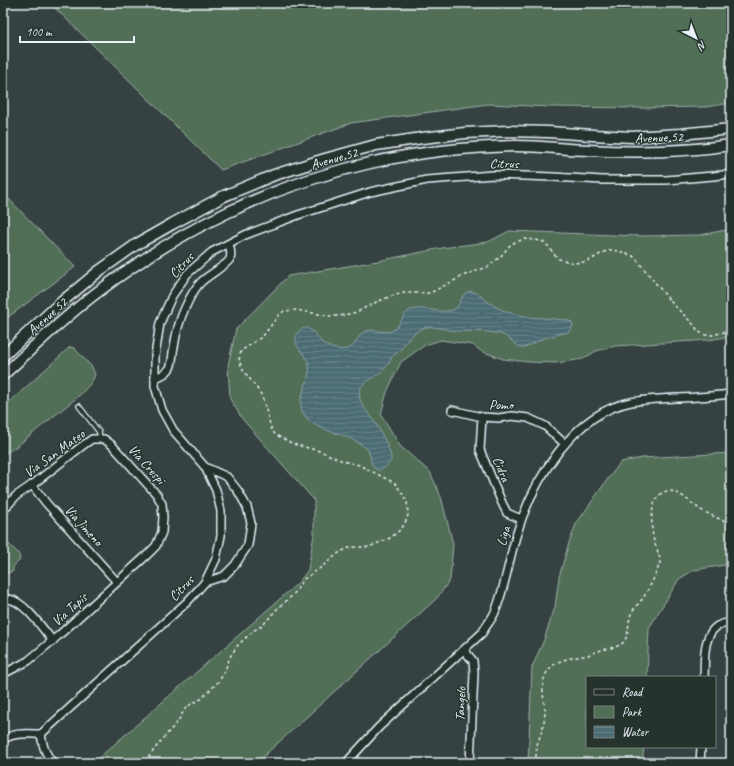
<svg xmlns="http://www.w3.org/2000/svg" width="734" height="766" viewBox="0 0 734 766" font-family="Caveat,sans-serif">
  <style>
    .green { fill: #516e57; stroke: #9cb0a8 }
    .water { fill: url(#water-rules); stroke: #8aa1a8 }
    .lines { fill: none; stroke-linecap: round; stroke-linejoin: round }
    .service-casing { stroke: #e8f1f8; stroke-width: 6 }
    .minor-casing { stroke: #e8f1f8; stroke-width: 10 }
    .secondary-casing { stroke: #e8f1f8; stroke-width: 13 }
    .path { stroke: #e8f1f8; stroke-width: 1.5; stroke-dasharray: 3 3; stroke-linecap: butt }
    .service { stroke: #26332d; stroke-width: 3.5 }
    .minor { stroke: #26332d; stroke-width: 7 }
    .secondary { stroke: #26332d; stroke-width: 10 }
    .labels { text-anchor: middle; stroke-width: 3; stroke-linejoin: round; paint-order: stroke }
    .street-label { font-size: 14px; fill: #e8f1f8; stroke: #26332d }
  </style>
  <defs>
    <pattern id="water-rules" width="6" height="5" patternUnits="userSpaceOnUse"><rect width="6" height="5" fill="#4c6c73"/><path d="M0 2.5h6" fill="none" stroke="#668188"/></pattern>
  </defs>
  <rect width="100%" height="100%" fill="#364242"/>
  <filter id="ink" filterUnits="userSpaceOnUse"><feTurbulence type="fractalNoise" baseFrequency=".025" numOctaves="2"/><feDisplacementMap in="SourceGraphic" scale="8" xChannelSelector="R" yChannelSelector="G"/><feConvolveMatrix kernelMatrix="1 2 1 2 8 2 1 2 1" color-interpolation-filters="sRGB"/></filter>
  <g filter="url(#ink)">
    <g class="green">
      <polygon points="50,3 731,3 731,103 706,107 643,108 552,107 488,104 351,123 221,170"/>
      <polygon points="3,193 75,267 3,321"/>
      <polygon points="731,229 731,336 709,340 615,346 596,351 583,359 557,363 529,362 503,359 481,351 473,345 441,340 425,345 401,362 387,392 381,414 400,446 430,472 441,497 453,544 450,580 437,598 256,763 93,763 298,583 308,570 314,534 314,500 243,420 230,399 228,366 236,329 288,276 378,261 442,248 488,242 509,231 639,236 700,235"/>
      <polygon points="70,347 74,348 92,367 95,375 91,383 80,395 17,446 3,455 3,408"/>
      <polygon points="731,453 731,564 694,570 679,579 649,628 647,677 587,677 587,747 644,747 642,763 528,763 532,667 544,640 555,607 559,577 568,546 576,524 607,480 621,462 642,458"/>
      <path d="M3 536C5 539 7 542 9 544 14 551 19 550 20 560L13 567V571L8 573H5L4 570Z"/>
    </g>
    <path class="water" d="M471 291 479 294 486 301 498 308 510 313 529 317 565 320 572 322 573 326 570 331 568 332 544 338 523 348C515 346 511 338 503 335 487 330 471 332 455 331 446 330 436 326 427 327 424 328 420 329 418 331 410 335 405 345 399 351 397 353 393 356 391 358 391 359 391 360 390 361 388 365 385 369 381 372 372 381 356 382 360 399 362 407 369 413 373 419 378 427 390 448 391 457 392 459 391 461 389 463 386 468 377 474 373 466 370 462 371 457 369 453 368 449 365 447 362 445 357 442 350 438 344 436 330 430 311 428 303 413 295 398 311 382 309 366 308 357 298 351 296 342 294 335 301 325 309 329 314 331 316 336 319 339 325 347 337 351 347 349 357 347 357 334 366 331 376 328 388 336 396 328 401 323 404 312 411 310 424 306 441 314 453 310 463 306 458 293 471 291Z"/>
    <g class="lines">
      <defs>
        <polyline id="service" points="79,406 99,432 100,439"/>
        <g id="minor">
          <path d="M155 378C161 376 166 374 170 368 173 362 172 354 174 347 176 334 179 321 185 308 189 299 194 289 201 282 207 276 228 264 230 259 232 254 230 248 229 244"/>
          <polyline points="452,410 482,417 499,418 512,416 528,418 545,426 565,444"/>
          <polyline points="482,417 480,450 502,503 507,513 521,519"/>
          <polyline points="205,467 227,477 238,491 247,507 251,523 248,545 235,565 224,576 205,582"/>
          <polyline points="32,485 47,504 117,582"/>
          <polyline points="3,510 16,496 32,485 82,446 92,439 104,439 112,445 157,495 162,504 163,517 162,532 156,546 147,555 58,636 28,661 3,674"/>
          <path d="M9 599C25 602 42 628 53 641"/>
          <polyline points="464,650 473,661 474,673 470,763"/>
          <path d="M704 677C705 661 702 638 716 627 720 624 727 623 731 622"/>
          <polyline points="41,734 187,602 198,590 205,582 216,559 221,536 221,511 216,490 205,467 173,430 162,410 155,386 155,356 160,323 172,296 187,274 212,252 245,235 298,215 370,192 427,180 493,175 553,177 602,180 666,180 713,176 731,174"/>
          <path d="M41 734C43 747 45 753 53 763"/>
          <path d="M3 740C13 732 28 734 41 734"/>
          <path d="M346 763 379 727 482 633C486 626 492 619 495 612 505 588 509 559 517 533 533 481 573 413 631 402 645 399 660 399 674 398 693 398 712 396 731 394"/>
          <polyline points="700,763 701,747"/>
        </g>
        <g id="secondary">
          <polyline points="3,356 58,305 99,271 137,244 172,224 224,196 274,175 325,159 376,145 422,138 465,133 508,131 549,132 593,135 632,137 680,134 731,129"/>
          <path d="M3 375C34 347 65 316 99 291 179 230 272 185 370 163 418 152 468 147 516 146 540 146 564 149 588 150 636 153 684 152 731 145"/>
        </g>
      </defs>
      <use href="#service" class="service-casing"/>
      <use href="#minor" class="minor-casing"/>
      <use href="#secondary" class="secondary-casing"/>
      <g class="path">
        <polyline points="146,763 148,758 157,746 178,721 185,709 191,704 201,699 219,681 224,673 230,657 238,645 253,631 263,625 277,609 293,595 304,579 319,569 340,552 351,547 369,547 390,538 400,530 405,523 408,515 407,501 402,493 395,483 359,465 343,461 320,451 293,444 276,435 272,431 262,396 256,387 243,370 239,360 241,351 263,336 278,316 284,311 296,310 329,316 340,316 357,312 374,303 392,296 404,293 430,293 467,274 488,267 500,257 511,244 518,241 526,239 536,240 544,242 548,246 555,255 559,259 566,261 575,263 584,262 592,259 604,252 611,250 618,251 625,253 633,256 637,260 670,301 693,324 699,332 705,335 713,335 731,330"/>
        <path d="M536 763C536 756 536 749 538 742 542 730 545 723 545 710 544 698 540 685 546 674 554 658 574 658 588 655 594 653 600 650 606 649 614 647 622 647 626 638 629 631 628 622 631 614 634 607 641 602 645 595 649 589 659 568 660 562 660 555 656 548 654 541 651 529 649 500 662 493 675 485 690 503 701 510 711 515 721 520 731 524"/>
      </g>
      <use href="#service" class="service"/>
      <use href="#minor" class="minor"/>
      <use href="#secondary" class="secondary"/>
    </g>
  </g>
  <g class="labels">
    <g class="street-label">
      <text transform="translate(659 137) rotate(-2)" y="5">Avenue 52</text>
      <text transform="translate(334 158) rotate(-16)" y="5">Avenue 52</text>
      <text x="504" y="168">Citrus</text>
      <text transform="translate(181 265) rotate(-48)" y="5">Citrus</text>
      <text transform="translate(47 316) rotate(-42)" y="5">Avenue 52</text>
      <text x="501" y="409">Pomo</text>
      <text transform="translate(54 453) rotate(-36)" y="5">Via San Mateo</text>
      <text transform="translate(147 464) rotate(48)" y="5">Via Crespi</text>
      <text transform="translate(502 469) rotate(68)" y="5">Cidra</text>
      <text transform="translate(84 525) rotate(48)" y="5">Via Jimeno</text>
      <text transform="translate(503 536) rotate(-74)" y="5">Liga</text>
      <text transform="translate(181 588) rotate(-47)" y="5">Citrus</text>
      <text transform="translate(69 609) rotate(-42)" y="5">Via Tapis</text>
      <text transform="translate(460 704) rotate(-88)" y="5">Tangelo</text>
    </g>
  </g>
  <rect width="734" height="766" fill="none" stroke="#26332d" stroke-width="16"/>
  <rect x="8" y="8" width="718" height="750" fill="none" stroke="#e8f1f8" stroke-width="1.5" filter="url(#ink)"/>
  <rect x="586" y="676" width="130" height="72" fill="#26332d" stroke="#747f7e"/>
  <rect x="594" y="689" width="20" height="6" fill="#26332d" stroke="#747f7e"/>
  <text x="622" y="696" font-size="12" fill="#e8f1f8">Road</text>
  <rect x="594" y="706" width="20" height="12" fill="#516e57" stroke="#747f7e"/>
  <text x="622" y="716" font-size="12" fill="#e8f1f8">Park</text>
  <rect x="594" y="726" width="20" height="12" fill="url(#water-rules)" stroke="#747f7e"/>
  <text x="622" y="736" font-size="12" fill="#e8f1f8">Water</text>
  <g transform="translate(696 38) rotate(138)" stroke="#26332d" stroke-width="3" paint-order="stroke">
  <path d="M0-3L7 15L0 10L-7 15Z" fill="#e8f1f8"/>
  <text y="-6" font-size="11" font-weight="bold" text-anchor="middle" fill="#e8f1f8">N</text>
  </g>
  <path d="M20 36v6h114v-6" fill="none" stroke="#e8f1f8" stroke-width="2"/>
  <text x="26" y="36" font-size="12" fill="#e8f1f8" stroke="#26332d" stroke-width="3" paint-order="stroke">100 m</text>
</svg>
